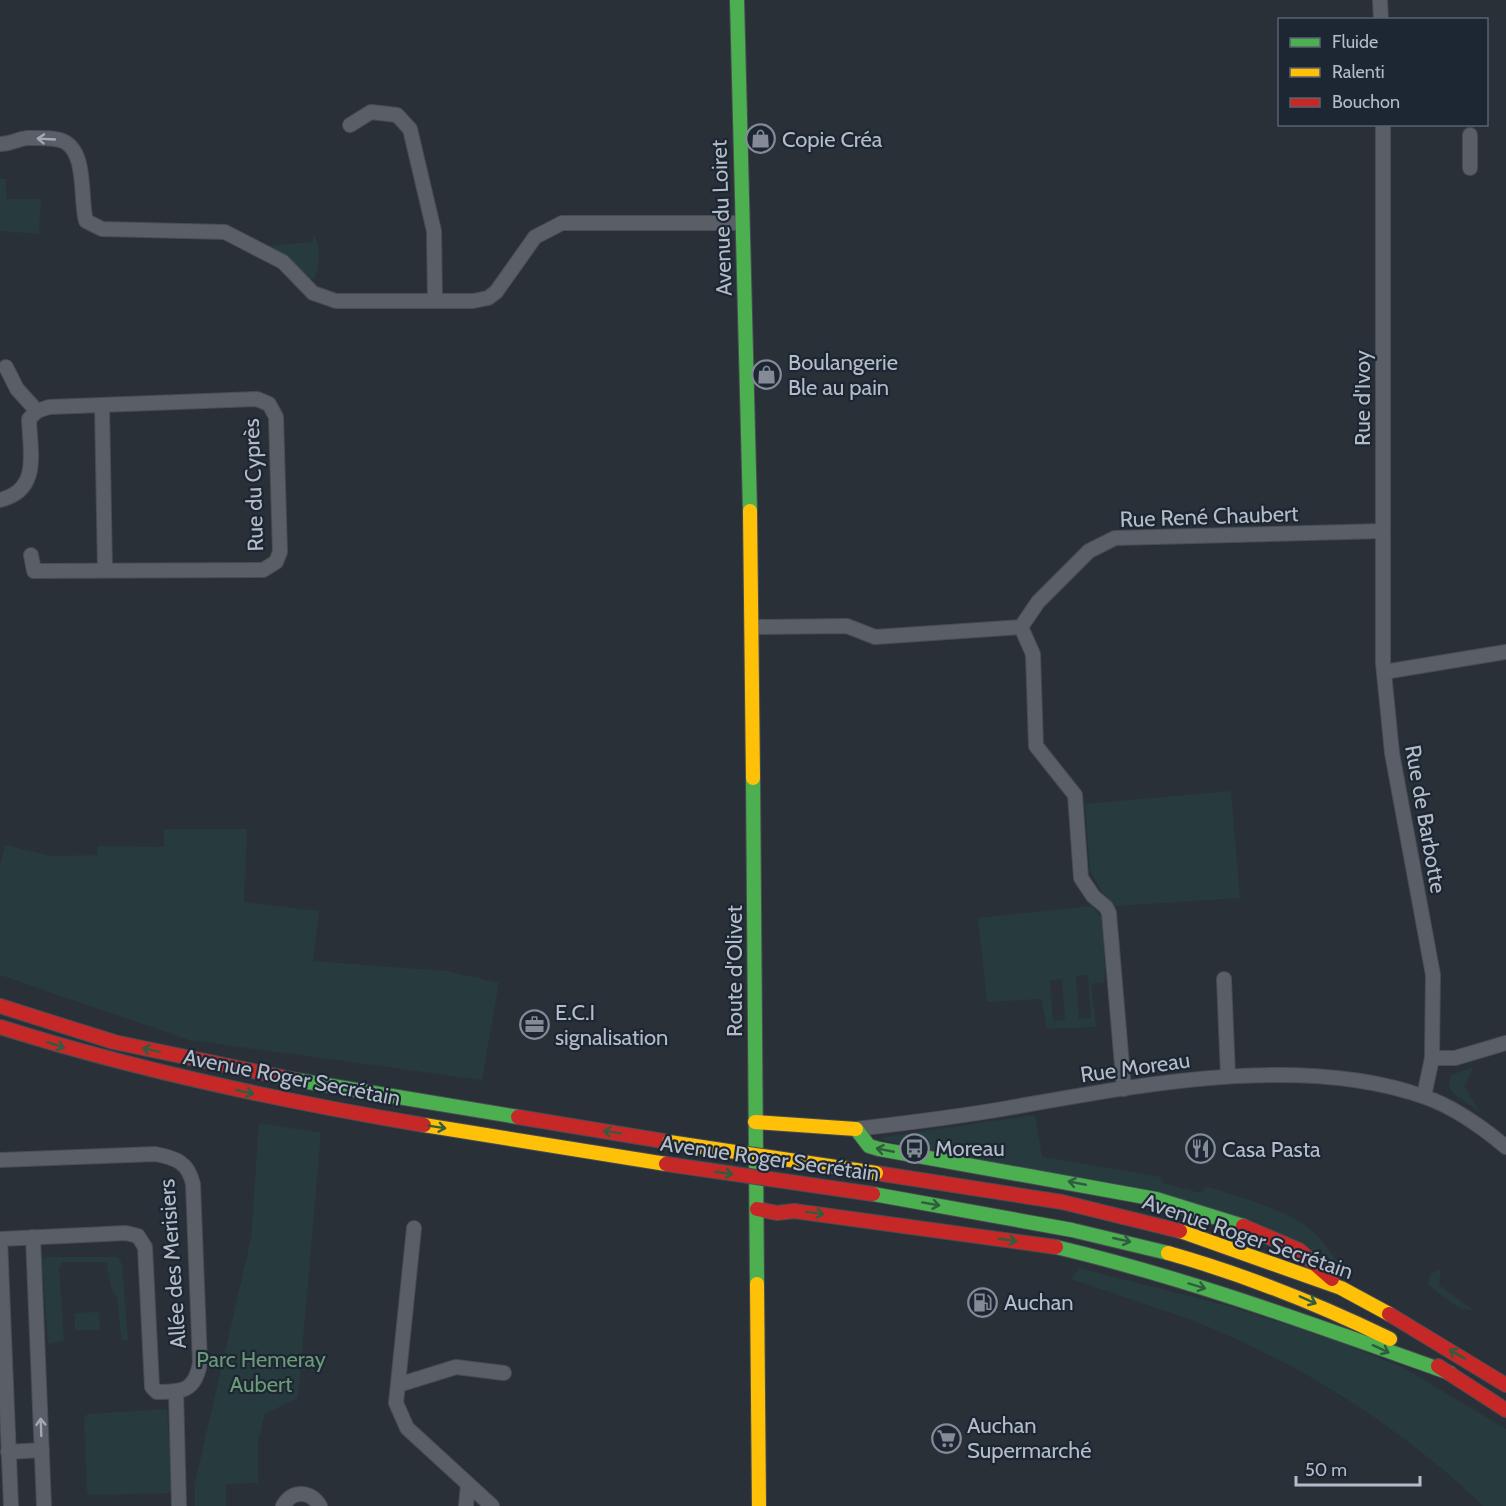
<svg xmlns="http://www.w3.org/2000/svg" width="1506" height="1506" viewBox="0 0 1506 1506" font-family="Cabin,sans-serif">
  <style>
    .green { fill: #273a3e; fill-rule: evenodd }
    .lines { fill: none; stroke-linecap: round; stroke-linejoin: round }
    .street-casing { stroke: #484c53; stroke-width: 16 }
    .fast-casing { stroke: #484c53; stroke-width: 16 }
    .slow-casing { stroke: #484c53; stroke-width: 16 }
    .jam-casing { stroke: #484c53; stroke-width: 16 }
    .street { stroke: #5a5e66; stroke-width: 14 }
    .fast { stroke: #4caf50; stroke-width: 14 }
    .slow { stroke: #ffc107; stroke-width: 14 }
    .jam { stroke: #c62828; stroke-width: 14 }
    .slow-bridge-casing { stroke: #484c55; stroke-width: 16; stroke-linecap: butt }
    .jam-bridge-casing { stroke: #484c55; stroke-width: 16; stroke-linecap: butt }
    .slow-bridge { stroke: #ffc107; stroke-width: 14 }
    .jam-bridge { stroke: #c62828; stroke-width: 14 }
    .oneway { stroke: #a2a9b5 }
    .oneway2 { stroke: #305d3f }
    .labels { text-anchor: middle; stroke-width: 4.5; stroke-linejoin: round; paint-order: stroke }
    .poi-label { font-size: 22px; fill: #b4bcc9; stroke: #1d2633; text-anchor: start }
    .street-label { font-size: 22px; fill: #b4bcc9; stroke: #1d2633 }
    .park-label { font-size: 22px; fill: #6b9a76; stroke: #1d2633 }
  </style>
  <rect width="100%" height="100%" fill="#2a3038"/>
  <g class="green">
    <polygon points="0,179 6,179 6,199 41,199 39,234 0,231"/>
    <path d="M314 236C322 246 319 266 315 278L311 279 268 246 312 242Z"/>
    <polygon points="1231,791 1240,898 1116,906 1102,892 1090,871 1085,804"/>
    <polygon points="164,829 247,829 244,902 319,911 313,961 446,971 499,983 482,1080 189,1040 0,975 0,868 5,845 51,856 98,855 98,846 164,847"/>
    <path d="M1092 906 1104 921 1105 982 1091 984 1096 1027 1047 1029 1041 999 987 1002 978 918ZM1088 975 1091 1018 1079 1019 1076 976ZM1062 979 1065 1020 1053 1021 1050 980Z"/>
    <polygon points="1474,1067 1464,1086 1479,1111 1456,1096 1449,1087 1451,1075"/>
    <path d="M1035 1115 1042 1157 1161 1177 1163 1183 1201 1193 1206 1187C1234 1194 1278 1208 1302 1223 1318 1233 1329 1250 1339 1264L1277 1232 883 1140 884 1137Z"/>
    <polygon points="259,1123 321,1133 298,1398 265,1414 258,1441 258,1483 226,1484 226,1506 195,1506 195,1483 251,1238"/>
    <polygon points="47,1257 118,1257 122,1264 128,1340 122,1341 121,1337 117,1298 111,1287 106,1262 63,1262 59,1268 64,1341 48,1344 42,1259"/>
    <path d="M1079 1268 1228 1306 1327 1337 1404 1368 1506 1429V1506H1483C1410 1436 1326 1380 1234 1338 1182 1314 1125 1298 1071 1279Z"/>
    <polygon points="1441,1269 1439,1285 1473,1310 1460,1309 1428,1285 1430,1274"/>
    <polygon points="99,1312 100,1330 75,1330 75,1313"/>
    <polygon points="167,1409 172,1493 90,1495 87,1492 84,1420 87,1414"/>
  </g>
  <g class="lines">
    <defs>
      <g id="street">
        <polyline points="1380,0 1381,20"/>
        <polyline points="1383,124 1383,663 1392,753 1433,975 1432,1058 1424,1096"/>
        <polyline points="350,125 371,112 397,115 410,129 434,231 435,301"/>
        <polyline points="1470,135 1470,168"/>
        <path d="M0 144C10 144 18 139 27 138 38 138 56 137 65 142 87 154 80 200 86 221L102 229 225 232 283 262 313 293 336 301H473L488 298 496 292 535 237 562 223H742"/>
        <polyline points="6,367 17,389 37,411"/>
        <polyline points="102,405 105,570"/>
        <path d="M0 500C41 490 30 452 29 419L37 411 49 407 257 399 269 404 276 417 280 552 276 562 263 570 34 571 31 555"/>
        <polyline points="752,627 847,626 875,637 1021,627 1038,602 1089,551 1115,538 1383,531"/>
        <polyline points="1021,627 1033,654 1036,746 1075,795 1081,878 1093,896 1106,907 1109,913 1124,1089"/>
        <polyline points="1384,672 1506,652"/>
        <polyline points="1224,979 1228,1076"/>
        <polyline points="1432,1058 1455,1058 1506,1043"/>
        <path d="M856 1129C907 1123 958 1117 1008 1108 1135 1086 1301 1052 1425 1097 1454 1107 1482 1127 1506 1147"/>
        <path d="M0 1160 155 1154C176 1158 188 1162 193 1184L200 1363C195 1391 183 1392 157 1392L152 1387 145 1247 138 1236 126 1233 0 1239"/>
        <polyline points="414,1228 396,1403 407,1428 492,1506"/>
        <polyline points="33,1237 44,1506"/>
        <polyline points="0,1239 11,1506"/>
        <polyline points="398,1385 456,1367 504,1373"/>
        <polyline points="176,1392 179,1506"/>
        <polyline points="8,1452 42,1450"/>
        <path d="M283 1506C292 1490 310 1490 320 1506"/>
        <polyline points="466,1506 468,1484"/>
      </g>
      <g id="fast">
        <polyline points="737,0 750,511"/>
        <polyline points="753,778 757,1284"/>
        <polyline points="296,1080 518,1117"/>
        <polyline points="856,1129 869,1146 879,1149 1156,1199 1243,1226"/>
        <polyline points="873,1194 1072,1230 1168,1253"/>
        <path d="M1056 1247C1191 1279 1320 1327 1450 1373"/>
      </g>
      <g id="slow">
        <polyline points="750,511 753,778"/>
        <polyline points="755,1122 856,1129"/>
        <polyline points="424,1125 666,1164"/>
        <polyline points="1180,1231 1341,1288 1389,1314"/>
        <path d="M1168 1253C1246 1275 1318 1304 1390 1339"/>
        <polyline points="757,1284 759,1506"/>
      </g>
      <g id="jam">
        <polyline points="0,1006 114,1042 296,1080"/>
        <path d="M0 1027C139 1071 281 1101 424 1125"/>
        <polyline points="518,1117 669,1142"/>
        <polyline points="876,1173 1062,1202 1180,1231"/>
        <polyline points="757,1209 777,1213 794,1211 1056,1247"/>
        <polyline points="1243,1226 1299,1250 1332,1279"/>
        <polyline points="1389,1314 1506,1385"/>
        <polyline points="1438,1366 1506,1410"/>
      </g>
    </defs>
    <use href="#street" class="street-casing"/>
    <use href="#fast" class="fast-casing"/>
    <use href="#slow" class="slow-casing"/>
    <use href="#jam" class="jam-casing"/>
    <use href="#street" class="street"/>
    <use href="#fast" class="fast"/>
    <use href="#slow" class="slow"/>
    <use href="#jam" class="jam"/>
    <defs>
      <polyline id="slow-bridge" points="669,1142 876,1173"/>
      <polyline id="jam-bridge" points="666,1164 873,1194"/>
    </defs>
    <use href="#slow-bridge" class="slow-bridge-casing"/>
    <use href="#jam-bridge" class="jam-bridge-casing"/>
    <use href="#slow-bridge" class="slow-bridge"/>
    <use href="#jam-bridge" class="jam-bridge"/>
  </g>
  <defs><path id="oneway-shaft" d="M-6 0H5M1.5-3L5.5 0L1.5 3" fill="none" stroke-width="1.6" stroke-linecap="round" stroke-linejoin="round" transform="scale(1.5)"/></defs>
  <g class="oneway">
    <use href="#oneway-shaft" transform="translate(46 139) rotate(-177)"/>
    <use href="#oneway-shaft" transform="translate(41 1427) rotate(-92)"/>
  </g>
  <g class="oneway2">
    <use href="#oneway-shaft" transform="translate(56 1045) rotate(18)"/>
    <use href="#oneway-shaft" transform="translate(151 1050) rotate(-168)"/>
    <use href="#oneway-shaft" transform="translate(245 1092) rotate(13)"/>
    <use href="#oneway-shaft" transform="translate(437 1127) rotate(9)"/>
    <use href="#oneway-shaft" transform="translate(612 1132) rotate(-171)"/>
    <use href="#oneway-shaft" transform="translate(885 1150) rotate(-169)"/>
    <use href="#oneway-shaft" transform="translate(724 1173) rotate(8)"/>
    <use href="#oneway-shaft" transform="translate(1077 1183) rotate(-169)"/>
    <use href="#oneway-shaft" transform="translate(931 1204) rotate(10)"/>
    <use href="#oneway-shaft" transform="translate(815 1213) rotate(7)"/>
    <use href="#oneway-shaft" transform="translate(1008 1240) rotate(8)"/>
    <use href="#oneway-shaft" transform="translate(1122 1240) rotate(13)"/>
    <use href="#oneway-shaft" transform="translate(1197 1286) rotate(17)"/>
    <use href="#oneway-shaft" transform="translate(1308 1300) rotate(24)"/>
    <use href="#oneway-shaft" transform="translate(1381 1349) rotate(25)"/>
    <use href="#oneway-shaft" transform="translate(1457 1354) rotate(-149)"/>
  </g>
  <defs>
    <symbol id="shop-ring" viewBox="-11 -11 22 22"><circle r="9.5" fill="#1d2633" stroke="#848b96" stroke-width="1.5"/><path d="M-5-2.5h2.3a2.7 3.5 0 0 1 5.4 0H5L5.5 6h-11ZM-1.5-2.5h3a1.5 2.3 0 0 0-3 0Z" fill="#848b96"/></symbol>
    <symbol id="office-ring" viewBox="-11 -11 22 22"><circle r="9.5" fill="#1d2633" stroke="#848b96" stroke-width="1.5"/><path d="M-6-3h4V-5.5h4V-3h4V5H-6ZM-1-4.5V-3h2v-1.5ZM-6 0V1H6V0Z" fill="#848b96"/></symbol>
    <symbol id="bus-ring" viewBox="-11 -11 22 22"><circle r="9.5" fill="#1d2633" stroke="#848b96" stroke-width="1.5"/><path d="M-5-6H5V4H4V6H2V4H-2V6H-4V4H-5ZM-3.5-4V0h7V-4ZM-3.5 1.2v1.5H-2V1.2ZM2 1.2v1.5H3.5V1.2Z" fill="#848b96"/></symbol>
    <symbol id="restaurant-ring" viewBox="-11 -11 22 22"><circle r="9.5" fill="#1d2633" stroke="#848b96" stroke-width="1.5"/><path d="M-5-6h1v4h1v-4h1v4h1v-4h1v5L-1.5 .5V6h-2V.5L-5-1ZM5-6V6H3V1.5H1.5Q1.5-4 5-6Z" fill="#848b96"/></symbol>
    <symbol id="fuel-ring" viewBox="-11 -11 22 22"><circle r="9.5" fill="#1d2633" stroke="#848b96" stroke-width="1.5"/><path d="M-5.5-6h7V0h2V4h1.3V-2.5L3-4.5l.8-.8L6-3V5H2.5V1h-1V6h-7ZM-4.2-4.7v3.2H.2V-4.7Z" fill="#848b96"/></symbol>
    <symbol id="supermarket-ring" viewBox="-11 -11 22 22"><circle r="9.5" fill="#1d2633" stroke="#848b96" stroke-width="1.5"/><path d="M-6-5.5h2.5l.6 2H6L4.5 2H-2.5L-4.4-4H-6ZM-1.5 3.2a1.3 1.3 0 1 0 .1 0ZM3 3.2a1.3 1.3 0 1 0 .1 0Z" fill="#848b96"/></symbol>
  </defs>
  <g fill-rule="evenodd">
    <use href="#shop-ring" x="744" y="122" width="33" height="33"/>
    <use href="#shop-ring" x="750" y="358" width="33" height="33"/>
    <use href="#office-ring" x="518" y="1008" width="33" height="33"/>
    <use href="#bus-ring" x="898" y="1132" width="33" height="33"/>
    <use href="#restaurant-ring" x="1184" y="1132" width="33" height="33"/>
    <use href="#fuel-ring" x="966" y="1286" width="33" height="33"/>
    <use href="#supermarket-ring" x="930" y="1422" width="33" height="33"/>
  </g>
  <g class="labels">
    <g class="poi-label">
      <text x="782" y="147">Copie Créa</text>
      <text x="788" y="370">Boulangerie<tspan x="788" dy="25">Ble au pain</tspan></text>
      <text x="555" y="1020">E.C.I<tspan x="555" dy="25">signalisation</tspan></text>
      <text x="935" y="1156">Moreau</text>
      <text x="1222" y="1157">Casa Pasta</text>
      <text x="1004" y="1310">Auchan</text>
      <text x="967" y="1433">Auchan<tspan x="967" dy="25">Supermarché</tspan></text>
    </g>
    <g class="street-label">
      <text transform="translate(721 218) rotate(-92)" y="8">Avenue du Loiret</text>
      <text transform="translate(1362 398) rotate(-90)" y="8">Rue d'Ivoy</text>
      <text transform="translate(253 485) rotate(-92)" y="8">Rue du Cyprès</text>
      <text transform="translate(1209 516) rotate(-2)" y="8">Rue René Chaubert</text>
      <text transform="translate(1426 819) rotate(80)" y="8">Rue de Barbotte</text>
      <text transform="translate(734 971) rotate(-90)" y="8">Route d'Olivet</text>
      <text transform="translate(1135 1067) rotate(-8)" y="8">Rue Moreau</text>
      <text transform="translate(292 1077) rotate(11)" y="8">Avenue Roger Secrétain</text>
      <text transform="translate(770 1158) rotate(8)" y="8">Avenue Roger Secrétain</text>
      <text transform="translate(1248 1236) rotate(19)" y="8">Avenue Roger Secrétain</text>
      <text transform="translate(172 1264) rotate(-94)" y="8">Allée des Merisiers</text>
    </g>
    <g class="park-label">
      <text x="261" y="1367">Parc Hemeray<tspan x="261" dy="25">Aubert</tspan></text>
    </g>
  </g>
  <rect x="1278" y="18" width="210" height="108" fill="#1d2633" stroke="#59626f" stroke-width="1.5"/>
  <rect x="1290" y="38" width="30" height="9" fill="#4caf50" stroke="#59626f" stroke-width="1.5"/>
  <text x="1332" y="48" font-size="18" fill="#b4bcc9">Fluide</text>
  <rect x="1290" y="68" width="30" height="9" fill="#ffc107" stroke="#59626f" stroke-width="1.5"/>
  <text x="1332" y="78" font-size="18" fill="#b4bcc9">Ralenti</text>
  <rect x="1290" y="98" width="30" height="9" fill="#c62828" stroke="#59626f" stroke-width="1.5"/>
  <text x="1332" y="108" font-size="18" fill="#b4bcc9">Bouchon</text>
  <path d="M1296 1476v9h124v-9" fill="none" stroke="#b4bcc9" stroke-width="3"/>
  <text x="1305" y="1476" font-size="18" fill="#b4bcc9" stroke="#1d2633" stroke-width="4.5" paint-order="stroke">50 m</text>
</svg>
